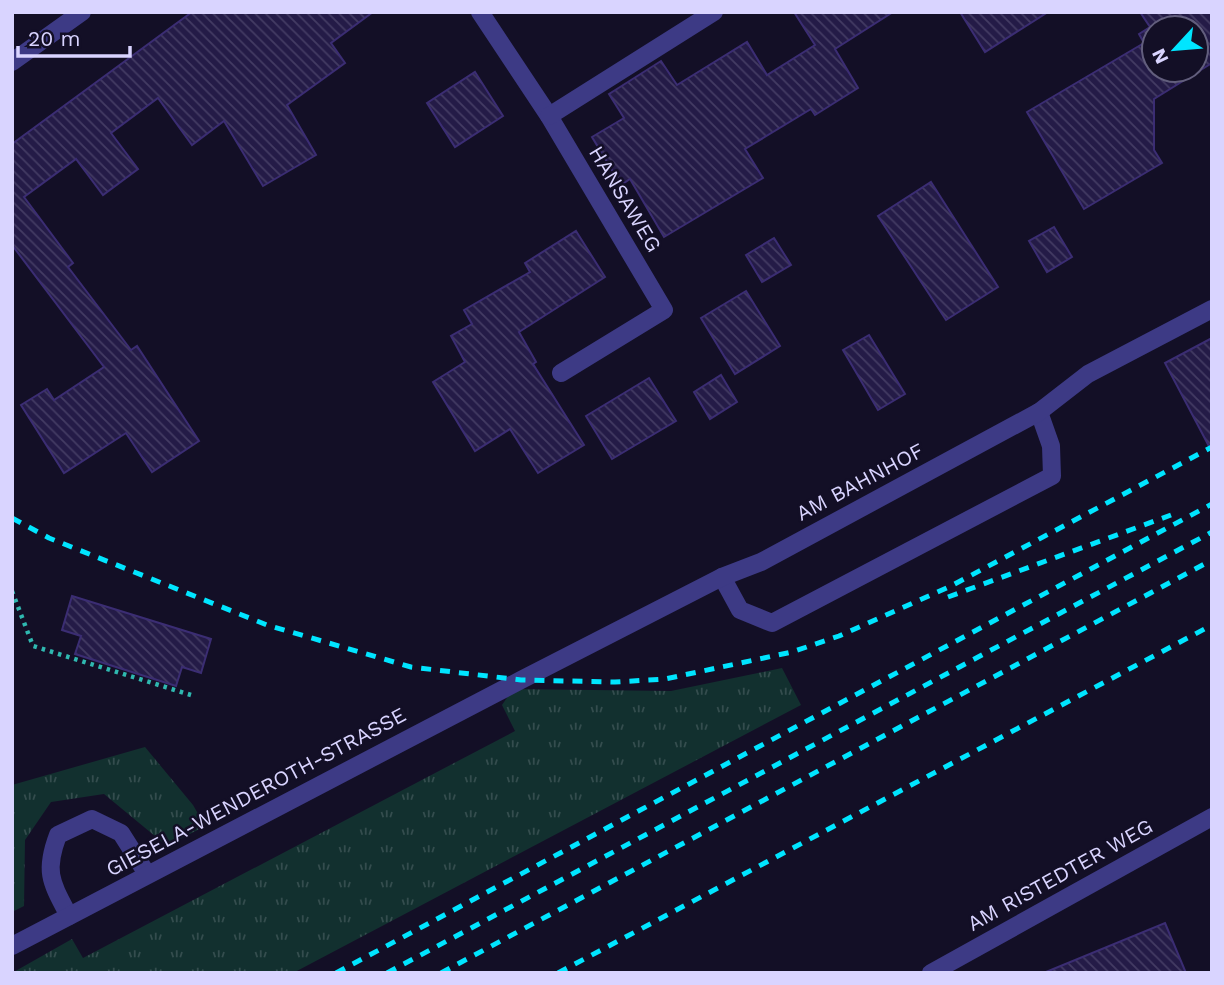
<svg xmlns="http://www.w3.org/2000/svg" width="1224" height="985" viewBox="0 0 1224 985" font-family="'Work Sans',sans-serif">
  <style>
    .grass { fill: url(#grass-tufts) }
    .building { fill: url(#building-back-hatch); stroke: #3b2d73; stroke-width: 2; fill-rule: evenodd }
    .lines { fill: none; stroke-linecap: round; stroke-linejoin: round }
    .path { stroke: #2fb8b0; stroke-width: 4.5; stroke-dasharray: 3.5 5; stroke-linecap: butt }
    .minor { stroke: #3d3a85; stroke-width: 18 }
    .rail { stroke: #00e5ff; stroke-width: 5; stroke-dasharray: 10 9; stroke-linecap: butt }
    .labels { text-anchor: middle; stroke-width: 5; stroke-linejoin: round; paint-order: stroke }
    .street-label { font-size: 21px; fill: #d9d4ff; stroke: #130f26 }
  </style>
  <defs>
    <pattern id="grass-tufts" width="24" height="20" patternUnits="userSpaceOnUse" patternTransform="scale(1.75)"><rect width="24" height="20" fill="#12302f"/><path d="M3 7l-1-3M5 7V3M7 7l1-3M15 17l-1-3M17 17v-4M19 17l1-3" fill="none" stroke="#344d4e"/></pattern>
    <pattern id="building-back-hatch" width="6" height="6" patternUnits="userSpaceOnUse" patternTransform="scale(1.75)"><rect width="6" height="6" fill="#241b47"/><path d="M-1 5l2 2M0 0l6 6M5-1l2 2" fill="none" stroke="#433b63"/></pattern>
  </defs>
  <rect width="100%" height="100%" fill="#130f26"/>
  <g class="grass">
    <polygon points="782,668 801,705 293,973 12,973 72,939 83,958 515,731 502,705 513,689 671,691"/>
    <polygon points="145,747 193,805 205,826 167,846 104,794 51,802 25,840 24,906 12,912 12,785"/>
  </g>
  <g class="building">
    <polygon points="192,12 373,12 331,43 345,63 287,105 316,155 263,186 224,121 192,145 158,98 111,133 138,169 103,195 76,159 24,197 73,263 68,267 131,350 137,346 199,441 152,472 126,433 64,473 21,405 47,389 54,400 104,367 12,245 12,144"/>
    <polygon points="794,12 893,12 835,49 858,88 815,115 811,109 745,149 763,178 664,237 630,179 621,185 592,137 624,118 609,94 661,61 677,85 747,42 767,75 815,45"/>
    <polygon points="960,12 1048,12 985,52"/>
    <path d="M1140 12H1212V63L1154 99V150L1162 163 1084 209 1027 112 1144 43 1139 34 1150 27ZM1154 28H1196V70H1154Z"/>
    <polygon points="475,72 503,116 455,147 427,103"/>
    <polygon points="931,182 998,287 946,320 878,216"/>
    <polygon points="1054,227 1072,257 1047,272 1029,241"/>
    <polygon points="576,231 605,277 519,332 536,362 533,364 584,445 538,473 510,429 475,451 433,382 465,362 451,336 472,324 464,310 530,272 525,263"/>
    <polygon points="774,238 791,265 762,282 746,255"/>
    <polygon points="746,291 780,346 735,374 701,318"/>
    <polygon points="869,335 905,394 878,410 843,350"/>
    <polygon points="1212,338 1212,452 1165,363"/>
    <polygon points="721,375 737,402 710,419 694,392"/>
    <polygon points="649,378 676,421 612,459 586,416"/>
    <polygon points="72,596 211,639 201,673 182,667 176,686 75,654 81,636 62,630"/>
    <polygon points="1165,923 1186,973 1046,973 1046,972"/>
  </g>
  <g class="lines">
    <polyline class="path" points="12,591 33,646 191,695"/>
    <g class="minor">
      <polyline points="480,12 549,116 664,310 561,373"/>
      <polyline points="12,62 82,12"/>
      <polyline points="549,116 714,12"/>
      <polyline points="722,577 740,610 772,623 1052,476 1051,446 1039,412"/>
      <path d="M69 916C51 882 44 872 58 835L92 819 121 833 147 874"/>
      <polyline points="12,946 521,680 722,577 761,562 1039,412 1088,374 1212,309"/>
      <polyline points="931,973 1212,817"/>
    </g>
    <g class="rail">
      <polyline points="12,518 49,538 267,625 411,667 521,680 615,682 665,679 792,652 839,636 951,586 1212,447"/>
      <polyline points="948,597 1171,515"/>
      <polyline points="336,973 1212,504"/>
      <polyline points="387,973 1212,532"/>
      <polyline points="441,973 1212,560"/>
      <polyline points="558,973 1212,625"/>
    </g>
  </g>
  <g class="labels">
    <g class="street-label">
      <text transform="translate(625 199) rotate(59)" y="7">HANSAWEG</text>
      <text transform="translate(860 482) rotate(-28)" y="7">AM BAHNHOF</text>
      <text transform="translate(256 792) rotate(-28)" y="7">GIESELA-WENDEROTH-STRASSE</text>
      <text transform="translate(1060 875) rotate(-29)" y="7">AM RISTEDTER WEG</text>
    </g>
  </g>
  <rect width="1224" height="985" fill="none" stroke="#d9d4ff" stroke-width="28"/>
  <g transform="translate(1175 49) rotate(244)"><circle r="33" fill="#130f26" stroke="#625e7d" stroke-width="2"/>
  <path d="M0-5L12 26L0 18L-12 26Z" fill="#00e5ff"/>
  <text y="-10" font-size="19" font-weight="bold" text-anchor="middle" fill="#d9d4ff">N</text>
  </g>
  <path d="M18 46v10h112v-10" fill="none" stroke="#d9d4ff" stroke-width="3.5"/>
  <text x="28" y="46" font-size="21" fill="#d9d4ff" stroke="#130f26" stroke-width="5" paint-order="stroke">20 m</text>
</svg>
